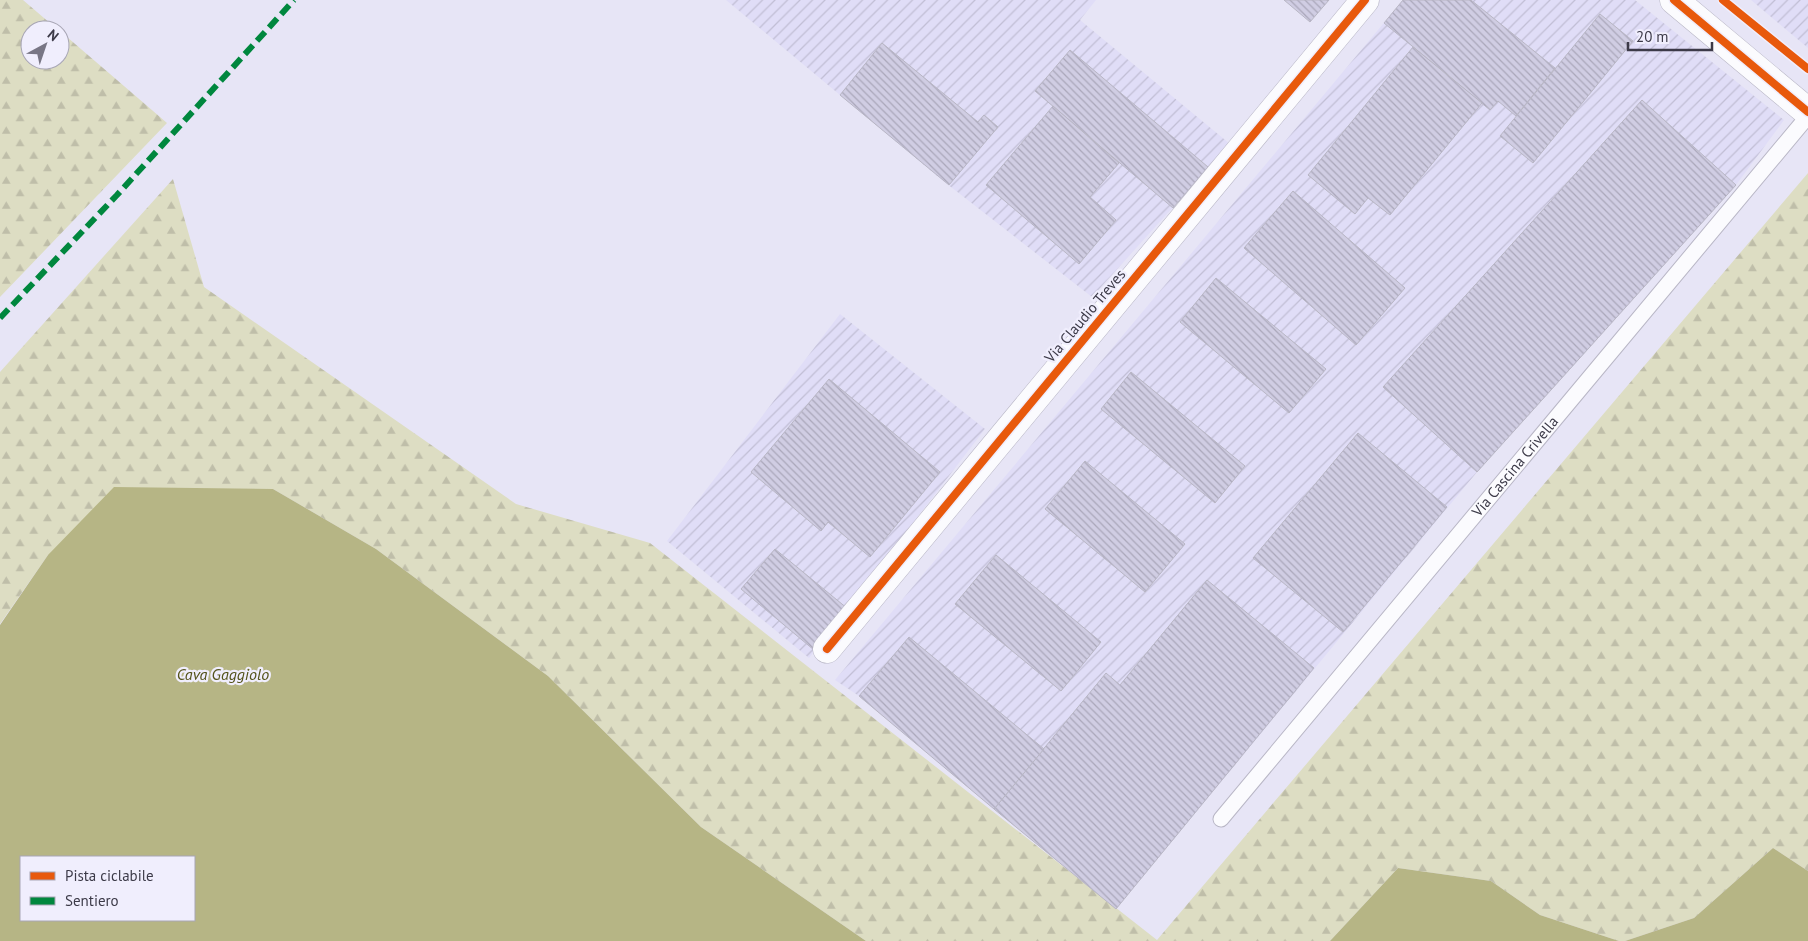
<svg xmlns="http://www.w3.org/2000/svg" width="1808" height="941" viewBox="0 0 1808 941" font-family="'PT Sans',sans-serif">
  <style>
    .industrial { fill: url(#industrial-furrows) }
    .forest { fill: url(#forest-firs) }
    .water { fill: #b6b585; fill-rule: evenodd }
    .building { fill: url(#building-back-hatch); stroke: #b8b6c4 }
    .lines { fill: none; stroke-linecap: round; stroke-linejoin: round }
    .service-casing { stroke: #b9b7c6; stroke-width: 17 }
    .minor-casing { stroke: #b9b7c6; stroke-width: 29 }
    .tertiary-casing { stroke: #b9b7c6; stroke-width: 29 }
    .service { stroke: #fbfbfe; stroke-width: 15 }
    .minor { stroke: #fbfbfe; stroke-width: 28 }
    .tertiary { stroke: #fbfbfe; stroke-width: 28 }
    .quiet { stroke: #00873e; stroke-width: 6; stroke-dasharray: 12 6; stroke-linecap: butt }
    .cycleway-casing { stroke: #f0eefd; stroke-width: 11 }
    .cycleway { stroke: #e8590c; stroke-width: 8 }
    .labels { text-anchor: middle; stroke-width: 4.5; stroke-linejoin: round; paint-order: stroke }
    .street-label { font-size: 15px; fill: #3c3a48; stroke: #f0eefd }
    .water-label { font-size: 16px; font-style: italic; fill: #54531b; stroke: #f0eefd }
  </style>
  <defs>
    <pattern id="industrial-furrows" width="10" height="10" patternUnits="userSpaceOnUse" patternTransform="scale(1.25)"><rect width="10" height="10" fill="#e0ddf7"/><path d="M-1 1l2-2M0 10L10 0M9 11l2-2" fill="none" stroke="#c1bed5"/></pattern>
    <pattern id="forest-firs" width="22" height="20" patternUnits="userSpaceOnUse" patternTransform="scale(1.25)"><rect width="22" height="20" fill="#ddddc3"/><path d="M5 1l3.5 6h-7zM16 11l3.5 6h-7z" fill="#bfbea9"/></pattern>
    <pattern id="building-back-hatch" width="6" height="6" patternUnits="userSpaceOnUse" patternTransform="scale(1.25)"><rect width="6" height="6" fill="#d0cde3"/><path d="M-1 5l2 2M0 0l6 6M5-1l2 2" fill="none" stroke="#aaa7ba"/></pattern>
  </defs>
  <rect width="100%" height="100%" fill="#e7e5f6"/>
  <g class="industrial">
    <polygon points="726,0 1096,0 1080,20 1230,144 1092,297 942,180"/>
    <polygon points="1403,0 1635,0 1784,120 1736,185 1477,472 1116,909 859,696 835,680"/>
    <polygon points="1751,0 1808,0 1808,48"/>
    <polygon points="840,314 985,429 809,658 667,541"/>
  </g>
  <g class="forest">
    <polygon points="0,0 23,0 58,30 30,30 30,60 60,60 60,31 167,123 0,297"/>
    <polygon points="1808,173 1808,871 1773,848 1694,918 1625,941 1619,941 1540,915 1491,881 1398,868 1330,941 866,941 701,827 548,676 376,549 273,489 48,555 0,624 0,372 173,179 204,287 516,504 650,543 1157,940"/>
  </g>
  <g class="water">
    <path d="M114 487 273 489 376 549 548 676 701 827 866 941H0V625L48 555ZM21 857H194V920H21Z"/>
    <polygon points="1773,848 1808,871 1808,941 1625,941 1694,918"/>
    <polygon points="1398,868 1491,881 1540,915 1619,941 1330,941"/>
  </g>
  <g class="building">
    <polygon points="1284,0 1329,0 1310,22"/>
    <polygon points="1403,0 1471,0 1555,68 1516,116 1498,101 1490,110 1384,23"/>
    <polygon points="1600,14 1633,41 1533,163 1500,136"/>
    <polygon points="882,43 978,122 984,115 998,127 949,185 840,95"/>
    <polygon points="1413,47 1482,103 1390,215 1368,198 1355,214 1308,175"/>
    <polygon points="1070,50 1208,167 1173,208 1035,91"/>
    <polygon points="1642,100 1736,185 1477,472 1383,387"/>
    <polygon points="1053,106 1119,163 1090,197 1116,220 1079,264 986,185"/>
    <polygon points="1293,191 1405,288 1356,345 1244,248"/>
    <polygon points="1216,278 1326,369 1289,413 1180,322"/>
    <polygon points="1131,372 1245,466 1215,503 1101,409"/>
    <polygon points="829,379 940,472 870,557 828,522 821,531 751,472"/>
    <polygon points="1358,433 1447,507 1343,632 1253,558"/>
    <polygon points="1085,461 1185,544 1145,592 1045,509"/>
    <polygon points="775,549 848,609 814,650 741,589"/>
    <polygon points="996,555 1101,642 1061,691 955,604"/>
    <polygon points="1207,580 1314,668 1116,909 994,809 1106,673 1120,685"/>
    <polygon points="909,637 1044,749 994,809 859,696"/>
  </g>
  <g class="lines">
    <defs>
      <g id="service">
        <path id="s1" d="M1221 819 1808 116"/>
      </g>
      <polyline id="minor" points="827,649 1365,0"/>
      <polyline id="tertiary" points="1674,0 1808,112"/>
    </defs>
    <use href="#service" class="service-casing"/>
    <use href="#minor" class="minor-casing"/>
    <use href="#tertiary" class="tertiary-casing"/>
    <use href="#service" class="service"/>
    <use href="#minor" class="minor"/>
    <use href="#tertiary" class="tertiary"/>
    <polyline class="quiet" points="0,318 117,195 294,0"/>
    <defs>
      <g id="cycleway">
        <polyline points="1674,0 1808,112"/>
        <polyline points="1723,0 1808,69"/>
        <polyline points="827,649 1365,0"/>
      </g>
    </defs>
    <use href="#cycleway" class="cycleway-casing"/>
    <use href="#cycleway" class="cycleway"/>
  </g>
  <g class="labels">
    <g class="street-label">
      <text transform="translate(1085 316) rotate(-50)" y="5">Via Claudio Treves</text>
      <text dy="5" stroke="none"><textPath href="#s1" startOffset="459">Via Cascina Crivella</textPath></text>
    </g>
    <g class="water-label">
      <text x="223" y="680">Cava Gaggiolo</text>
    </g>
  </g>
  <rect x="20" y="856" width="175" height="65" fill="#f0eefd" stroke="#a8a6b5"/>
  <rect x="30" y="872" width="25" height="8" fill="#e8590c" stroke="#a8a6b5"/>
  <text x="65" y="881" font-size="15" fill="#3c3a48">Pista ciclabile</text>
  <rect x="30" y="897" width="25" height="8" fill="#00873e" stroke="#a8a6b5"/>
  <text x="65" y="906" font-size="15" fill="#3c3a48">Sentiero</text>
  <g transform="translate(45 45) rotate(40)"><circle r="24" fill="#f0eefd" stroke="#a8a6b5"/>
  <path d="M0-4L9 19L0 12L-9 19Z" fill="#787685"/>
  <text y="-8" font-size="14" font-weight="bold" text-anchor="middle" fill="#3c3a48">N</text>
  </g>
  <path d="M1628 42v8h84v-8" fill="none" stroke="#3c3a48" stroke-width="2.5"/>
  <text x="1636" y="42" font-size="15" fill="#3c3a48" stroke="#f0eefd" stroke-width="4" paint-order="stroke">20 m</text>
</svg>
